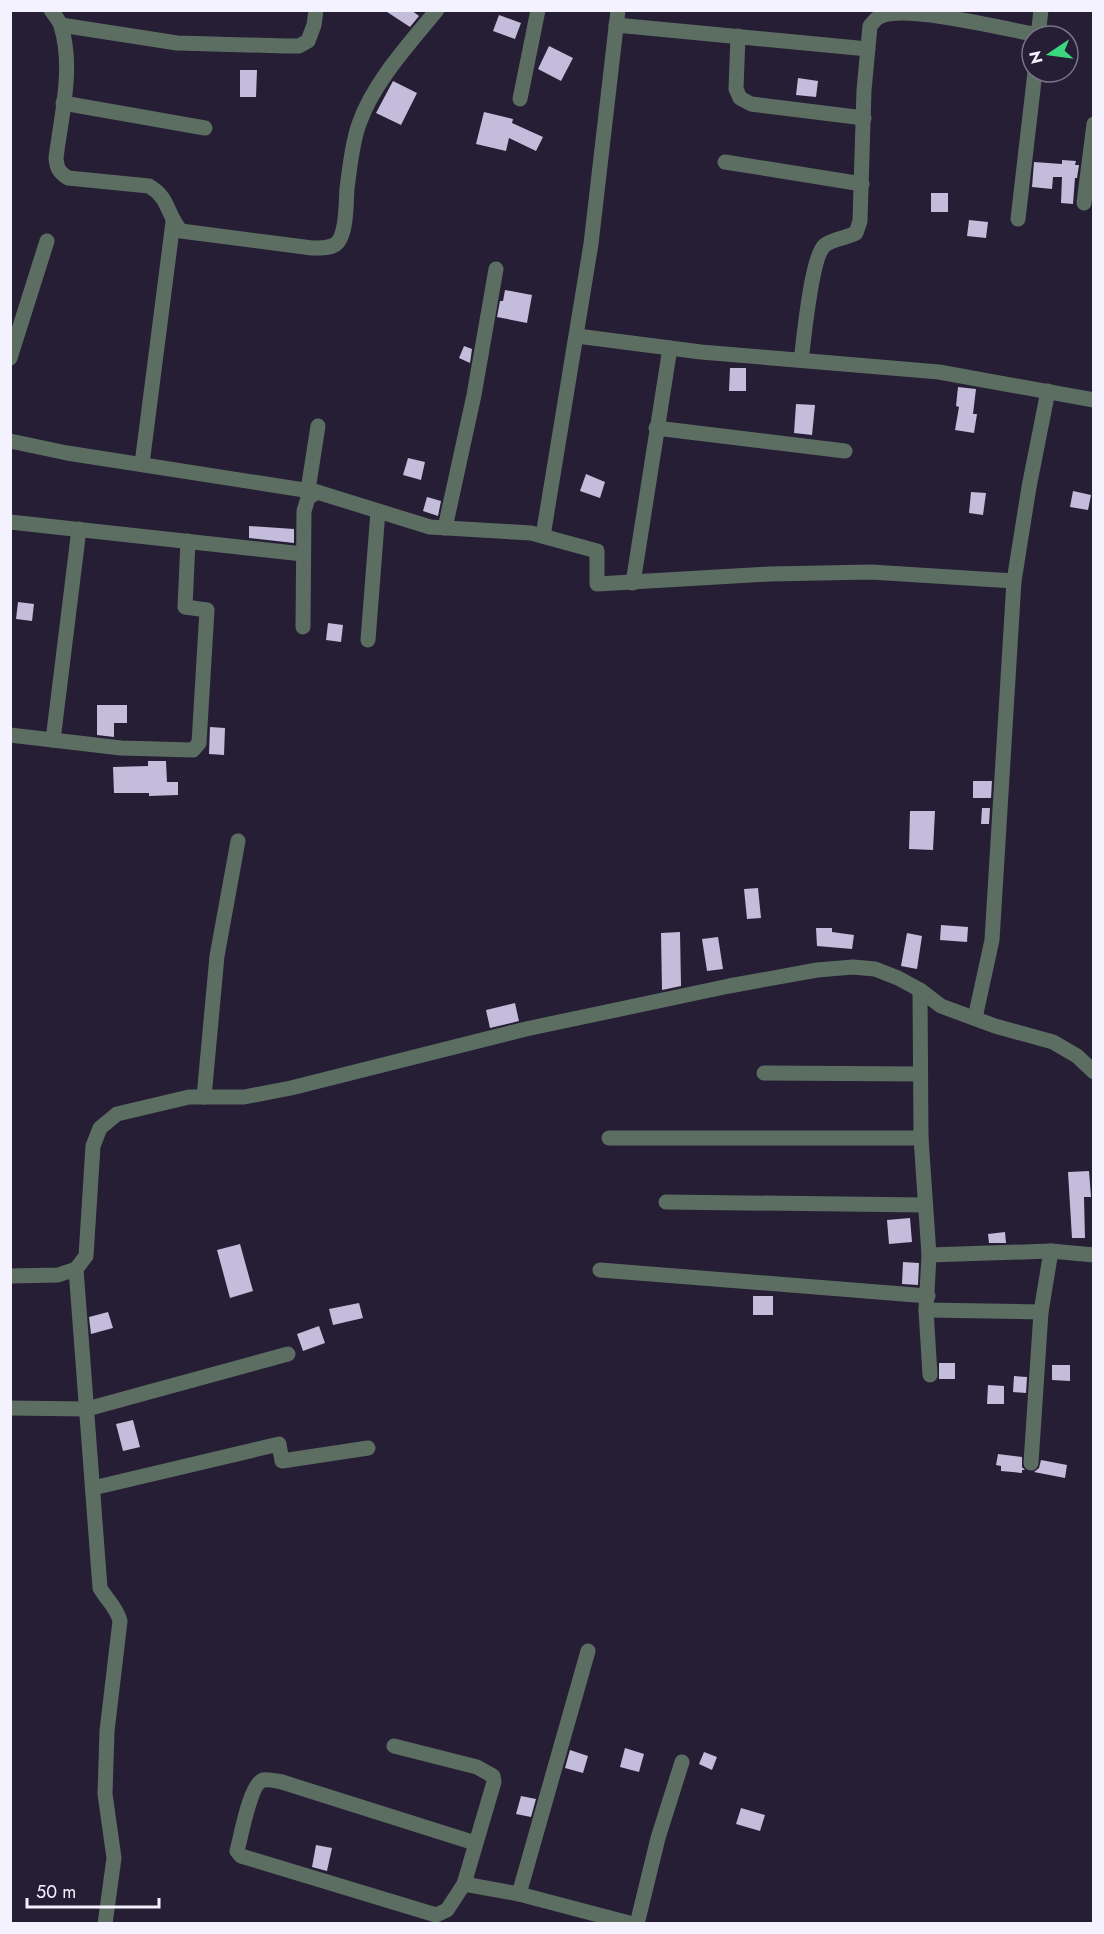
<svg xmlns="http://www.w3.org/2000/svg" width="1104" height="1934" viewBox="0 0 1104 1934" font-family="Jost,sans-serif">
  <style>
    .building { fill: #c3bcda }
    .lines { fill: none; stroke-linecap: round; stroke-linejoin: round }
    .minor { stroke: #5c6e61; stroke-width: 15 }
  </style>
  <rect width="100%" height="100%" fill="#251e35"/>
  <g class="building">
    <polygon points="384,10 411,10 419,16 410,27"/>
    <polygon points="499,15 521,23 515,39 493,31"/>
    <polygon points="549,46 573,58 561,81 538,69"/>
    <polygon points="240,70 257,70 256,97 240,97"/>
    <polygon points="798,78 818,81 816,97 796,95"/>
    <polygon points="393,81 417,93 401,125 376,113"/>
    <polygon points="484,112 513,119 512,123 543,137 536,151 509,138 506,151 476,144"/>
    <polygon points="1062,160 1076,161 1075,165 1079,165 1077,178 1075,178 1073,204 1061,203 1062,177 1053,177 1052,189 1032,187 1034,162 1062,164"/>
    <rect x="931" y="193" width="17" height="19"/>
    <polygon points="969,220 988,222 986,238 967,236"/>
    <polygon points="505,290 532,295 527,323 497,317 500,301 503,301"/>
    <polygon points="464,346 472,349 470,363 459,358"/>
    <polygon points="730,368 746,368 746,391 729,391"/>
    <polygon points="958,387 976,389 973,414 977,414 974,433 955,430 959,407 956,406"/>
    <polygon points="796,404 815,405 812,435 794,433"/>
    <polygon points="408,458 425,462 421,480 403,475"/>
    <polygon points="586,474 605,482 600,498 580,491"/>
    <polygon points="1073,491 1091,495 1088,510 1070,507"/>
    <polygon points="971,492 986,493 983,515 969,513"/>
    <polygon points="427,497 441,501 438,516 423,511"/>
    <polygon points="249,526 294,529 294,543 249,538"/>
    <polygon points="18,602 34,604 32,621 16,619"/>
    <polygon points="328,623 343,625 341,642 326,640"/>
    <polygon points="97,705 127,705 127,723 114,723 114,737 97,735"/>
    <polygon points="210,727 225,728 224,755 209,754"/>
    <polygon points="148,761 166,761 167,782 178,782 178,795 149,796 149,793 114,793 113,767 148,766"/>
    <polygon points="973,781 992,781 991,798 973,798"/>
    <polygon points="982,808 990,808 989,824 981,824"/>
    <polygon points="910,811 935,811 933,850 909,849"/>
    <polygon points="758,888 761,918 747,919 744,889"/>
    <polygon points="941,925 968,927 967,942 940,940"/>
    <polygon points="816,928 832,928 832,932 854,935 852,949 817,946"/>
    <polygon points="680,932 681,986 662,990 661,933"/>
    <polygon points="907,933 922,936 917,969 901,966"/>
    <polygon points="718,937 723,969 707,971 702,939"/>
    <polygon points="515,1003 519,1021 490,1028 486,1010"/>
    <polygon points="1089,1171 1091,1197 1084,1197 1085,1238 1072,1238 1068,1172"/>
    <polygon points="910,1218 912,1242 889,1244 887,1220"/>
    <polygon points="1005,1232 1006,1243 989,1243 988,1234"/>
    <polygon points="240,1244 253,1291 230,1298 217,1250"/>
    <polygon points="903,1262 919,1263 918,1285 902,1284"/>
    <rect x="753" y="1296" width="20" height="19"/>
    <polygon points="359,1303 363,1318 333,1325 329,1309"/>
    <polygon points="108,1312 113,1328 91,1334 89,1317"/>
    <polygon points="319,1326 325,1343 303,1351 297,1334"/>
    <rect x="939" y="1363" width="16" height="16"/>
    <polygon points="1052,1365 1070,1365 1070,1381 1052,1380"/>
    <polygon points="1014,1376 1027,1377 1026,1393 1013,1392"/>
    <polygon points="988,1385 1004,1386 1004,1404 987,1404"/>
    <polygon points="133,1420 140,1447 123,1451 116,1424"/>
    <polygon points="998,1454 1022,1457 1022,1467 1025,1470 1022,1470 1022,1473 1001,1471 1001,1466 996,1465"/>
    <polygon points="1041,1460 1067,1465 1065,1478 1034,1472 1039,1468"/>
    <polygon points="625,1748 644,1754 639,1772 620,1767"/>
    <polygon points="570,1750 588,1756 583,1773 565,1768"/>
    <polygon points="704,1752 717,1757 712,1770 699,1764"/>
    <polygon points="521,1796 536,1799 531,1817 516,1814"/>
    <polygon points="741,1808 765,1815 760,1831 736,1824"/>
    <polygon points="316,1845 332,1848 327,1871 312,1867"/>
  </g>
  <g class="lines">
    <g class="minor">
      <path d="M51 10C54 15 60 21 61 26 74 68 61 117 56 158 57 169 59 172 68 178L149 186C170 198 166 214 181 231L312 248C321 248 332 249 338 242 347 231 346 201 347 188 350 167 352 143 359 124 373 83 409 44 437 10"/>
      <polyline points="61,25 177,43 286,46 299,46 308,41 314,25 316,10"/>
      <polyline points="616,25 868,49"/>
      <polyline points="738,36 736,89 740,98 751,104 864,118"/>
      <polyline points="1038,36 1041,10"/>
      <polyline points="520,99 538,10"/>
      <polyline points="63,103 205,128"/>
      <polyline points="725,162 862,184"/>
      <polyline points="1084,203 1094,124"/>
      <polyline points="1018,219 1035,72"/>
      <polyline points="577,336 701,352 939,372 1094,400"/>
      <polyline points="10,358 47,241"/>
      <path d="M801 360C804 340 811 256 825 245 833 239 846 238 856 233L860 221 864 90 870 26C875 20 877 17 884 15 911 6 1006 29 1038 35"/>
      <polyline points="656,428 845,451"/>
      <polyline points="10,441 67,453 317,492"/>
      <polyline points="142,464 173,222"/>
      <polyline points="308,490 318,426"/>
      <polyline points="10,522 303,554"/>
      <polyline points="445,528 474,395 496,269"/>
      <polyline points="543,536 591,244 618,10"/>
      <polyline points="633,583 670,348"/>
      <polyline points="303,627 304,511 308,498 317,492 430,527 531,533 597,551 597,584 770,574 871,572 1014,581"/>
      <polyline points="368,640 378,511"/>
      <polyline points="10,735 121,748 193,750 199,743 207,610 185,607 188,541"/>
      <polyline points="53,740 79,529"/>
      <polyline points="920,990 921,1138 929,1255 926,1310 930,1375"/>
      <polyline points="975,1018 992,940 1014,581 1029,487 1048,391"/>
      <polyline points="764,1073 920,1074"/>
      <polyline points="204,1097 217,956 238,841"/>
      <polyline points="609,1138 921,1138"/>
      <polyline points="666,1202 925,1205"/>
      <polyline points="929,1255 1051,1251 1094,1255"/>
      <path d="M76 1269 100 1588C107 1600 117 1608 120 1621L107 1731 105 1794 114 1858 105 1924"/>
      <polyline points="600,1270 928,1296"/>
      <polyline points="10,1276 58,1275 76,1269 86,1256 93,1146 100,1128 117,1114 189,1097 244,1097 291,1088 526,1029 729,986 817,970 853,967 875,969 898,978 920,990 941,1006 995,1026 1053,1042 1077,1056 1094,1072"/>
      <polyline points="926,1310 1041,1312"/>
      <polyline points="10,1408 87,1409 288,1354"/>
      <polyline points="1031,1463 1041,1312 1051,1251"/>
      <polyline points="93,1488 279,1444 282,1461 368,1448"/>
      <polyline points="394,1746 477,1767 493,1776 494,1782 464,1884"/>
      <path d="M475 1843 282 1782C276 1781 269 1779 263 1780 250 1784 241 1837 237 1851L241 1856 436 1915 447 1910 464 1884 519 1894 633 1924"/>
      <polyline points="519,1894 588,1651"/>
      <polyline points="637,1924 658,1838 682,1762"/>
    </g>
  </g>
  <rect width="1104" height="1934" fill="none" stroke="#f5f2ff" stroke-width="24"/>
  <g transform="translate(1050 54) rotate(257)"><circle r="28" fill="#251e35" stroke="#787386" stroke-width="1.5"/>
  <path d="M0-4.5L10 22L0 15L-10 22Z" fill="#3ad77f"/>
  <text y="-9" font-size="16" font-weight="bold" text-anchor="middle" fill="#f5f2ff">N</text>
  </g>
  <path d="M27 1898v9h132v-9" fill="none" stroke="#f5f2ff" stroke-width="3"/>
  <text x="36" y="1898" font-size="18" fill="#f5f2ff" stroke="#251e35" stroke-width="4.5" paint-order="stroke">50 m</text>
</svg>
